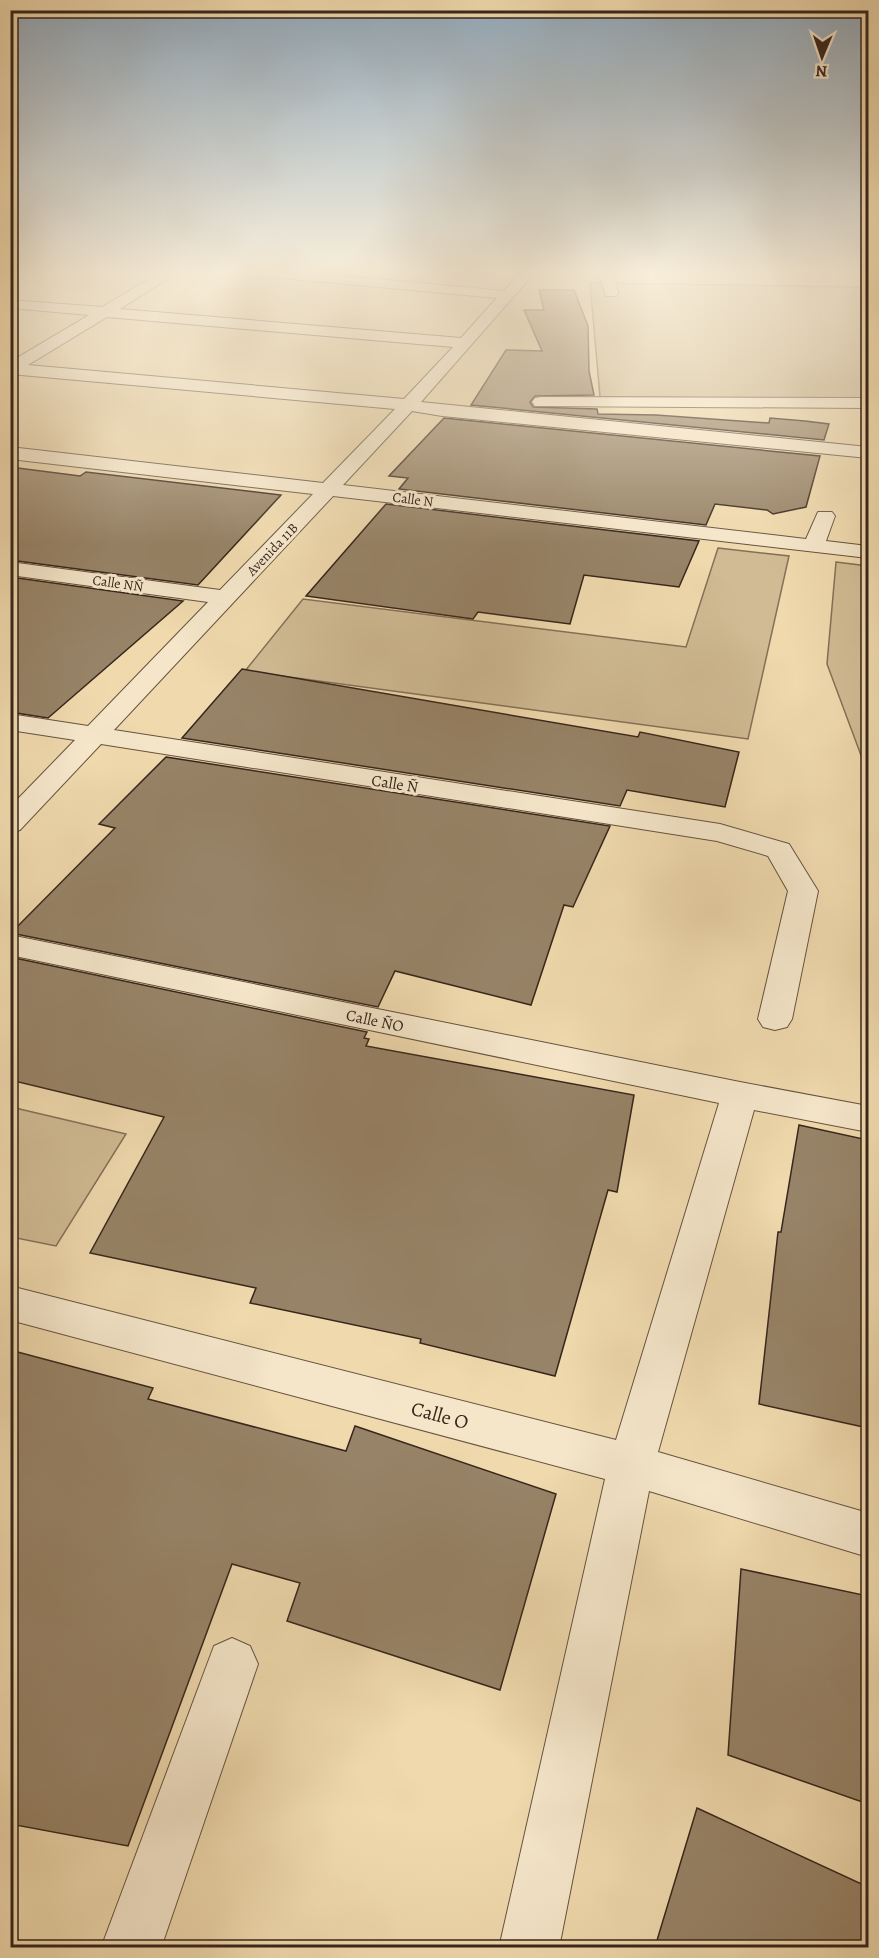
<svg xmlns="http://www.w3.org/2000/svg" width="879" height="1958" viewBox="0 0 879 1958" font-family="Alegreya,serif">
  <style>
    .green { fill: #d0bb94; stroke: #847058; stroke-width: 1.5 }
    .building { fill: #978367; stroke: #38261c; stroke-width: 1.5 }
    .lines { fill: none; stroke-linecap: round; stroke-linejoin: round }
    .minor-casing { stroke: #665340; stroke-width: 2 }
    .minor { fill: #f5e6ca; fill-rule: evenodd }
    .labels { text-anchor: middle; stroke-width: 6; stroke-linejoin: round; paint-order: stroke }
    .far-street-label { font-size: 14px; fill: #38261c; stroke: #f5e6ca }
    .street-label { font-size: 16px; fill: #38261c; stroke: #f5e6ca }
    .near-street-label { font-size: 20px; fill: #38261c; stroke: #f5e6ca }
  </style>
  <rect width="100%" height="100%" fill="#efd9ad"/>
  <filter id="stains"><feTurbulence type="fractalNoise" baseFrequency=".00333" numOctaves="4"/><feColorMatrix values="0 0 0 0 .2 0 0 0 0 .09 0 0 0 0 .02 0 0 0 .5 -.17"/></filter>
  <radialGradient id="worn" r=".72"><stop offset=".6" stop-color="#630" stop-opacity="0"/><stop offset="1" stop-color="#630" stop-opacity=".3"/></radialGradient>
  <g class="green">
    <polygon points="590,283 868,287 867,399 600,397"/>
    <polygon points="718,548 789,556 748,739 245,671 303,599 686,647"/>
    <polygon points="836,562 868,566 868,757 862,758 827,664"/>
    <polygon points="11,1107 126,1134 56,1246 11,1237"/>
  </g>
  <g class="building">
    <polygon points="539,290 574,290 588,326 589,371 594,395 535,396 530,402 533,407 597,409 598,414 656,415 769,423 770,418 805,421 829,424 824,440 471,405 506,350 542,351 524,310 544,310"/>
    <polygon points="444,418 820,456 806,507 773,514 767,510 715,504 706,525 399,489 408,478 389,476"/>
    <polygon points="10,467 80,476 86,472 281,495 198,585 10,560"/>
    <polygon points="386,504 699,541 679,587 584,575 570,624 478,612 473,619 306,596"/>
    <polygon points="10,577 183,601 48,718 10,712"/>
    <polygon points="242,669 638,737 640,732 739,752 725,807 627,790 620,806 182,738"/>
    <polygon points="166,757 610,826 573,907 564,905 531,1005 395,971 378,1007 11,933 115,828 99,824"/>
    <polygon points="10,957 367,1032 364,1038 369,1039 366,1046 634,1095 617,1192 608,1190 555,1376 420,1343 421,1339 250,1303 256,1288 90,1253 164,1117 10,1080"/>
    <polygon points="799,1125 868,1140 868,1428 759,1404 778,1232 781,1232"/>
    <polygon points="10,1350 153,1388 148,1399 346,1451 355,1426 556,1494 500,1690 287,1621 300,1583 232,1564 128,1846 10,1824"/>
    <polygon points="741,1569 868,1596 868,1804 728,1755"/>
    <polygon points="697,1808 868,1887 868,1947 655,1947"/>
  </g>
  <g class="lines">
    <defs>
      <g id="minor">
        <path d="M164 270H181L120 309 461 338 497 298 239 274 232 270H285L504 291 522 270H537L421 402 868 447V458L442 416 412 411 343 485 806 539 818 512H832L835 516 826 541 868 546V558L333 496 114 730 720 824 789 844 818 891 792 1019 787 1027 775 1030 763 1027 758 1019 788 891 768 856 717 841 101 744 20 830 10 833V807L75 740 10 730V714L88 726 208 602 10 575V562L220 590 313 494 10 459V447L323 483 395 409 10 374V362L89 315 10 308V300L102 307ZM107 317 453 347 404 399 28 365Z"/>
        <polygon points="598,270 612,270 618,293 616,296 606,296"/>
        <polygon points="541,397 868,398 868,408 535,406 532,402 535,398"/>
        <polygon points="10,935 740,1082 868,1106 868,1132 754,1110 658,1452 868,1513 868,1557 649,1491 559,1948 499,1948 605,1479 10,1320 10,1286 616,1440 719,1103 10,955"/>
        <polygon points="232,1638 250,1646 258,1664 161,1948 101,1948 214,1646"/>
      </g>
    </defs>
    <use href="#minor" class="minor-casing"/>
    <use href="#minor" class="minor"/>
  </g>
  <linearGradient id="sky" x2="0" y2="1"><stop stop-color="#92aabd"/><stop offset="0.5" stop-color="#f8eeda"/><stop offset="1" stop-color="#f8eeda" stop-opacity="0"/></linearGradient>
  <rect width="879" height="544" fill="url(#sky)"/>
  <g class="labels">
    <g class="far-street-label">
      <text transform="translate(413 499) rotate(7)" y="5">Calle N</text>
      <text transform="translate(272 549) rotate(-46)" y="5">Avenida 11B</text>
      <text transform="translate(118 583) rotate(8)" y="5">Calle NÑ</text>
    </g>
    <g class="street-label">
      <text transform="translate(395 783) rotate(9)" y="6">Calle Ñ</text>
      <text transform="translate(375 1020) rotate(12)" y="6">Calle ÑO</text>
    </g>
    <g class="near-street-label">
      <text transform="translate(440 1415) rotate(15)" y="7">Calle O</text>
    </g>
  </g>
  <rect width="879" height="1958" fill="none" stroke="#efd9ad" stroke-width="36"/>
  <rect x="12" y="12" width="855" height="1934" fill="none" stroke="#38261c" stroke-width="3"/>
  <rect x="18" y="18" width="843" height="1922" fill="none" stroke="#38261c" stroke-width="1.5"/>
  <g transform="translate(822 57) rotate(182)" stroke="#f5e6ca" stroke-width="4.5" paint-order="stroke">
  <path d="M0-4.5L10 22L0 15L-10 22Z" fill="#38261c"/>
  <text y="-9" font-size="16" font-weight="bold" text-anchor="middle" fill="#38261c">N</text>
  </g>
  <rect width="100%" height="100%" filter="url(#stains)"/>
  <rect width="100%" height="100%" fill="url(#worn)"/>
</svg>
